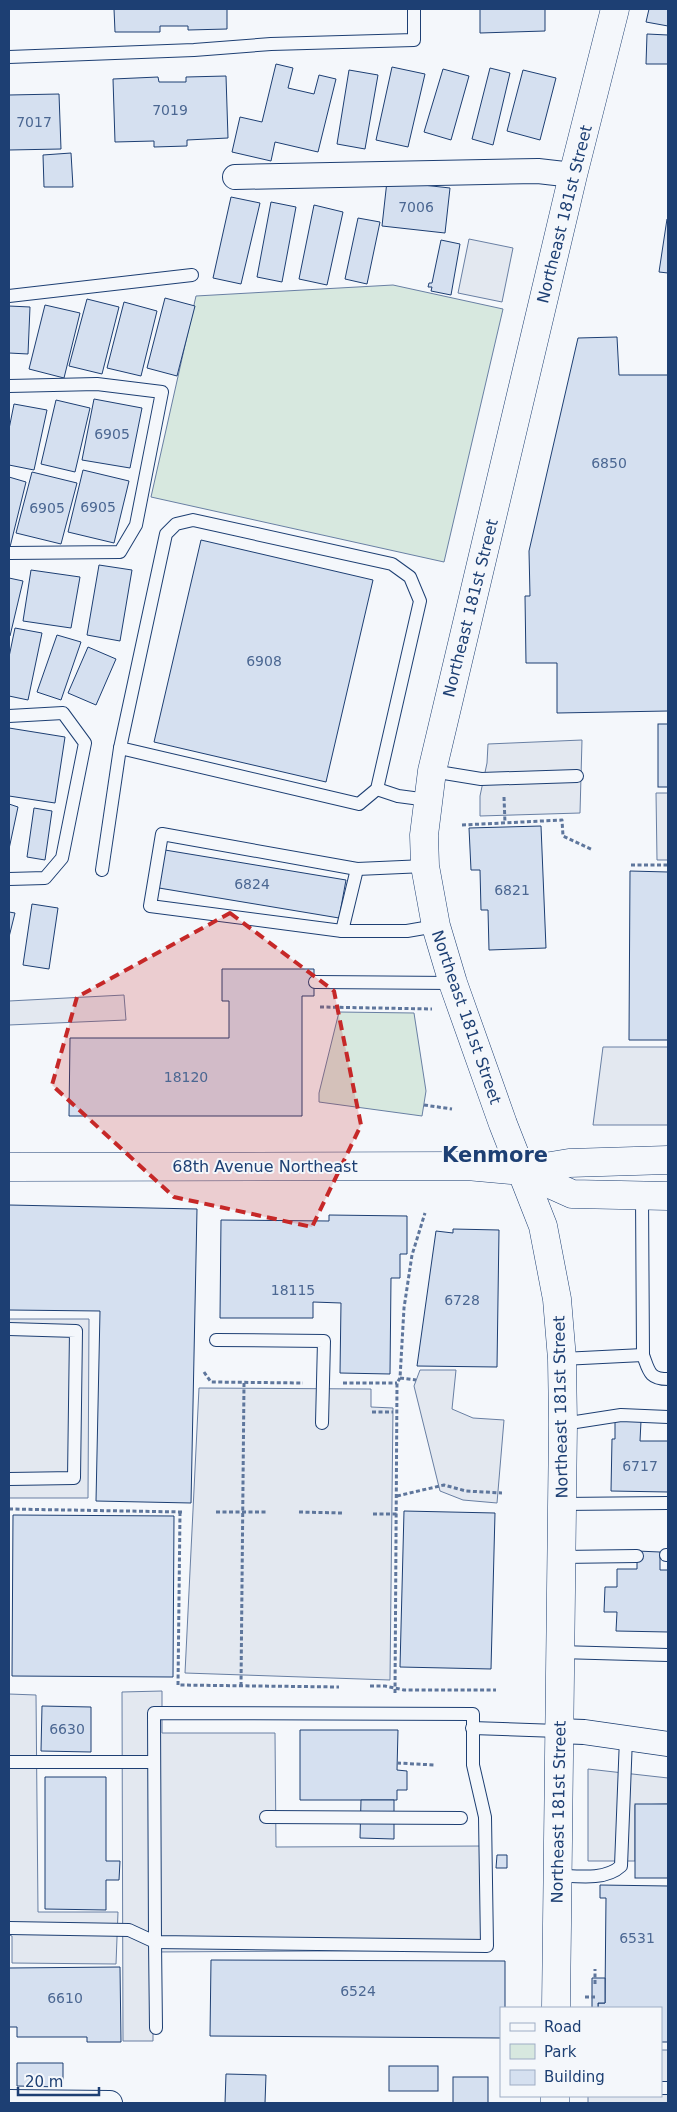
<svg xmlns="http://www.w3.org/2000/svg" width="677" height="2112" viewBox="0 0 677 2112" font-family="'DejaVu Sans',sans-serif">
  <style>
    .green { fill: #d7e8df; stroke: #687fa3 }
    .parking { fill: #e3e8f0; stroke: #687fa3 }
    .building { fill: #d5e0f0; stroke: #1d3f73 }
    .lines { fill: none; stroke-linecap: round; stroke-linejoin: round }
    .service-casing { stroke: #1d3f73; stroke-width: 14 }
    .minor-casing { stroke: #1d3f73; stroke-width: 26 }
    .tertiary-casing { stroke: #1d3f73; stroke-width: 29 }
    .path { stroke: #5e769c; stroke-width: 3; stroke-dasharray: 4 2.5; stroke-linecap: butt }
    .service { stroke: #f4f7fb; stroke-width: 12 }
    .minor { stroke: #f4f7fb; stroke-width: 24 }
    .tertiary { stroke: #f4f7fb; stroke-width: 28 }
    .marked { fill: #c62828; fill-opacity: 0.2; stroke: #c62828; stroke-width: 4; stroke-dasharray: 10 6; stroke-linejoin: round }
    .labels { text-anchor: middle; stroke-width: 4; stroke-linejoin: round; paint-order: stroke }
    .number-label { font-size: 14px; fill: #4b6792 }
    .street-label { font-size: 16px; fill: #1d3f73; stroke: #f4f7fb }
    .district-label { font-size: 21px; font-weight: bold; fill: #1d3f73; stroke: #f4f7fb }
  </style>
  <rect width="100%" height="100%" fill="#f4f7fb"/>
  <g class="green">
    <polygon points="393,285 503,309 444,562 151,497 196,296"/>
    <polygon points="339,1012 414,1013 426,1091 422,1116 319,1102 319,1093"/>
  </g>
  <g class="parking">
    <polygon points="469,239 513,248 502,302 458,293"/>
    <polygon points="582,740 580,813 480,816 480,796 487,763 488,744"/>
    <polygon points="656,793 668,793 668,860 657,860"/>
    <polygon points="124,995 126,1020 9,1025 9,1001"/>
    <polygon points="603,1047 668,1047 668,1125 593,1125"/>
    <polygon points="9,1319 89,1319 88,1498 9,1498"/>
    <polygon points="420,1370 456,1370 452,1409 473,1418 504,1420 497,1503 463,1500 440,1491 414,1386"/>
    <polygon points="199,1388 371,1389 371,1407 393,1408 390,1680 185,1673"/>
    <polygon points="162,1691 162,1733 275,1733 276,1847 483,1846 484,1950 153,1952 153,2041 123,2041 122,1692"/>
    <polygon points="9,1694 36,1695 38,1912 118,1912 116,1964 12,1963 12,1936 9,1935"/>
    <polygon points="588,1769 668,1778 668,1804 635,1805 635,1861 588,1861"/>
    <polygon points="661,2050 668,2050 668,2103 588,2103 588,2096 661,2096"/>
  </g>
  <g class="building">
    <polygon points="114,9 227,9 227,29 188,30 188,26 160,26 160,32 115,32"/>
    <polygon points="480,9 545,9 545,31 480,33"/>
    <polygon points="649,9 668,9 668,26 646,22"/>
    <polygon points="647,34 668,35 668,64 646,64"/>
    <polygon points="276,64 293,68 288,88 314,94 319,75 336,79 318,152 275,142 271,161 232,152 240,117 262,122"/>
    <polygon points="392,67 425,74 408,147 376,140"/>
    <polygon points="490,68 510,73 493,145 472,139"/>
    <polygon points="443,69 469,76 451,140 424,132"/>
    <polygon points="349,70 378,75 365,149 337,144"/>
    <polygon points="523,70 556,78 540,140 507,131"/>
    <polygon points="226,76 228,138 187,140 187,146 154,147 154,141 115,142 113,79 158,77 159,82 186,82 186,77"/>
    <polygon points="59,94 61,149 9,150 9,95"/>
    <polygon points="71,153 73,187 44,187 43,155"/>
    <polygon points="387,181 450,188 445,233 382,226"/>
    <polygon points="231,197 260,203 241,284 213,278"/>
    <polygon points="271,202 296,207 282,282 257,277"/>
    <polygon points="314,205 343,212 327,285 299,279"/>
    <polygon points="358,218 380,222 367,284 345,279"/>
    <polygon points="667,219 668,219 668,273 659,272"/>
    <polygon points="441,240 460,244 451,295 431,291 432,287 428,287 429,283 432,283"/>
    <polygon points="165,298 195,306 177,376 147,368"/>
    <polygon points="87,299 119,307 102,374 69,366"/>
    <polygon points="124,302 157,311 141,376 107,368"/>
    <polygon points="45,305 80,313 64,378 29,369"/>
    <polygon points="9,306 30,307 28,354 9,353"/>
    <polygon points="617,337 619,375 668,375 668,711 557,713 557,663 526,663 525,596 530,596 529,551 578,338"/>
    <polygon points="94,399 142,408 130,468 82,460"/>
    <polygon points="56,400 90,408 75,472 41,464"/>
    <polygon points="14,404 47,410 34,470 9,465 9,429"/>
    <polygon points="83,470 129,481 114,543 68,532"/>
    <polygon points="32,472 77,483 61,544 16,533"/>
    <polygon points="9,477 26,482 10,547 9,547"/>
    <polygon points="201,540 373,580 326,782 154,742"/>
    <polygon points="99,565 132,570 120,641 87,635"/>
    <polygon points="31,570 80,577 71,628 23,621"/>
    <polygon points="9,578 23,581 10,636 9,636"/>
    <polygon points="15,628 42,633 28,700 9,696 9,657"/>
    <polygon points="57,635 81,642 61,700 37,692"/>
    <polygon points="88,647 116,659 96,705 68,693"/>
    <rect x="658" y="724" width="10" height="63"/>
    <polygon points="9,728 65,737 55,803 9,796"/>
    <polygon points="9,804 18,807 9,849"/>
    <polygon points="34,808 52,811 45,860 27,857"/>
    <polygon points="541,826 546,948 489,950 488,910 481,910 480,870 471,870 469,828"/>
    <polygon points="165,850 346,880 339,918 159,888"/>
    <polygon points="630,871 668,872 668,1040 629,1040"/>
    <polygon points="32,904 58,908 49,969 23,965"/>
    <polygon points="9,912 15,913 9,937"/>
    <polygon points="222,969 314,969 314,996 302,996 302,1116 69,1116 70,1038 229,1038 229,1001 222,1001"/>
    <polygon points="9,1205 197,1209 191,1503 96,1501 100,1311 9,1310"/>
    <polygon points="329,1215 407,1216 407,1254 400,1254 400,1278 391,1278 390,1374 340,1373 341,1303 313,1302 313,1318 220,1318 221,1220 329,1221"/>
    <polygon points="453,1229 499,1230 497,1367 417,1366 436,1231 453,1233"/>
    <polygon points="615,1420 641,1421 640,1441 668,1441 668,1492 611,1491 612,1439 615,1439"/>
    <polygon points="404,1511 495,1513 491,1669 400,1667"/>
    <polygon points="13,1515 174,1516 173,1677 12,1676"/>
    <polygon points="637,1551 660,1552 660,1570 668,1570 668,1632 616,1631 617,1612 604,1612 605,1587 617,1587 617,1569 637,1569"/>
    <polygon points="42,1706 91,1707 91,1752 41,1751"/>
    <polygon points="300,1730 398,1730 397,1770 407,1771 407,1790 397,1790 397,1800 300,1800"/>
    <polygon points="45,1777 106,1777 106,1861 120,1861 119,1880 106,1880 106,1910 45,1909"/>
    <polygon points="361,1800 394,1800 394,1839 360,1838"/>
    <rect x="635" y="1804" width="33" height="74"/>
    <polygon points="497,1855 507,1855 507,1868 496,1868"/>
    <polygon points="600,1885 668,1886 668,2042 661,2042 661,2008 598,2008 598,2003 605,2003 605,1996 606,1898 600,1898"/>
    <polygon points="9,1950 9,1968 120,1967 121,2042 87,2042 87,2037 17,2037 17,2027 9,2027"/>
    <polygon points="211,1960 505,1961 505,2008 501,2008 501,2038 210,2036"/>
    <polygon points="592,1978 605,1978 605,2003 598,2003 598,2008 592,2008"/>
    <polygon points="17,2063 63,2063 63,2087 17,2086"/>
    <rect x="389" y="2066" width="49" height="25"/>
    <polygon points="226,2074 266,2075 265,2103 225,2103"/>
    <rect x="453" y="2077" width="35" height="26"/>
  </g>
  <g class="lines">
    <defs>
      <g id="service">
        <polyline points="9,57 194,50 271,44 414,40 414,9"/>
        <polyline points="9,296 192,275"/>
        <polyline points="9,386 97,384 162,392 136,525 120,552 9,553"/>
        <polygon points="193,520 392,564 410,577 420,601 377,789 359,804 120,748 166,534 176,524"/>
        <polyline points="9,716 63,713 85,743 62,858 45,878 9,879"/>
        <polyline points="432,771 481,779 577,776"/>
        <polyline points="377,789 398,796 428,800"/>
        <polyline points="425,866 357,869 162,834 150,906 342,931 407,931 436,926"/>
        <polyline points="102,870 120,748"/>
        <polyline points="342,931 357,869"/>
        <polyline points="315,982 453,983"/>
        <path d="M642 1196 643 1355C649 1371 649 1379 668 1379"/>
        <polyline points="9,1329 76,1331 74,1478 9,1479"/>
        <polyline points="216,1340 324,1341 322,1423"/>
        <polyline points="562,1359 643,1355"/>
        <polyline points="563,1424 621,1415 668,1417"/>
        <polyline points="561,1504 668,1503"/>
        <polyline points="666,1555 668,1555"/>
        <polyline points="561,1557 637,1556"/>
        <polyline points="559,1652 668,1655"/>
        <polygon points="154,1713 473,1714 473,1765 485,1817 487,1946 155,1942"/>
        <polyline points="472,1728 558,1731"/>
        <polyline points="9,1762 154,1762"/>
        <polyline points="266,1817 461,1818"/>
        <path d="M556 1875C576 1876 605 1881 621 1866L626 1738"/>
        <polyline points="9,1928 129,1930 155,1942 156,2028"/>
        <polyline points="661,2088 668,2088"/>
      </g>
      <g id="minor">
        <polyline points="235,177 538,171 573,175"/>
        <polyline points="558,1731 584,1732 668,1744"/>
        <polyline points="9,2102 110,2103"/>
      </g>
      <g id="tertiary">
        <polyline points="9,1167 467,1166 521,1171 569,1163 668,1160"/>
        <polyline points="521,1171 572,1194 668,1196"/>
        <polyline points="556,2008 563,1424 562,1359 557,1299 543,1226 503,1124 453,983 436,926 425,866 424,835 432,771 573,175 615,9"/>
        <polyline points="555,2103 555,2096"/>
      </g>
    </defs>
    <use href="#service" class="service-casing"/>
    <use href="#minor" class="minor-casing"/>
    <use href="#tertiary" class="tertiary-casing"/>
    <g class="path">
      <polyline points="504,797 505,823"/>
      <polyline points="462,825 562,820 563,836 593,850"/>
      <polyline points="631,865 668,865"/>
      <polyline points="320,1007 432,1009"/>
      <polyline points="424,1105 452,1109"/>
      <polyline points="204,1372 211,1382 303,1383"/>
      <polyline points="400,1378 416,1380"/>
      <polyline points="343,1383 397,1383"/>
      <polyline points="372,1412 393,1412"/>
      <polyline points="397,1496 444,1485 466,1491 502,1493"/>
      <polyline points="9,1509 184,1512"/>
      <polyline points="180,1512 178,1685 339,1687"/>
      <polyline points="216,1512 268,1512"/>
      <polyline points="299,1512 343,1513"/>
      <polyline points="373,1514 397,1514"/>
      <polyline points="241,1686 244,1383"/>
      <polyline points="370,1686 385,1686 404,1690 496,1690"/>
      <polyline points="395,1693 397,1383 400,1378 404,1308 412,1255 425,1213"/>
      <polyline points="397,1763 434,1765"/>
      <polyline points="595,1984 595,1969"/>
      <polyline points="585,1997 595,1997"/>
    </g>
    <use href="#service" class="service"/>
    <use href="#minor" class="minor"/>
    <use href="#tertiary" class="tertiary"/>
  </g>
  <path class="marked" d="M230 913 334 991 361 1125 312 1227 174 1197 52 1085 77 997Z"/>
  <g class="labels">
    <g class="number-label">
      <text x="170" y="115">7019</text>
      <text x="34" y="127">7017</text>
      <text x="416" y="212">7006</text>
      <text x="112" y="439">6905</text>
      <text x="609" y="468">6850</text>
      <text x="98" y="512">6905</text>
      <text x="47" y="513">6905</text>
      <text x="264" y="666">6908</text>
      <text x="252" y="889">6824</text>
      <text x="512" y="895">6821</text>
      <text x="186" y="1082">18120</text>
      <text x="293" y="1295">18115</text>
      <text x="462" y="1305">6728</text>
      <text x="640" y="1471">6717</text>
      <text x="67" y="1734">6630</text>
      <text x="637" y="1943">6531</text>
      <text x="358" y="1996">6524</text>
      <text x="65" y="2003">6610</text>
    </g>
    <g class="street-label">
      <text transform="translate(564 214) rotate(-76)" y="6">Northeast 181st Street</text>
      <text transform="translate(470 608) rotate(-76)" y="6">Northeast 181st Street</text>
      <text transform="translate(467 1017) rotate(71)" y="6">Northeast 181st Street</text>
      <text x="265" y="1172">68th Avenue Northeast</text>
      <text transform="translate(560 1407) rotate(-91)" y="6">Northeast 181st Street</text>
      <text transform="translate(558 1812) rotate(-89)" y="6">Northeast 181st Street</text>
    </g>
    <g class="district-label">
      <text x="495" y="1162">Kenmore</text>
    </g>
  </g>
  <rect width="677" height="2112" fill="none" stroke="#1d3f73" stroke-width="20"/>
  <rect x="500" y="2007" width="162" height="90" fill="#f4f7fb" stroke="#9eadc5"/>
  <rect x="510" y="2023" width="25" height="8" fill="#f4f7fb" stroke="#9eadc5"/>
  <text x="544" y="2032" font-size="15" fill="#1d3f73">Road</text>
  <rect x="510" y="2044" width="25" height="15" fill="#d7e8df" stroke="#9eadc5"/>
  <text x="544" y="2057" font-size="15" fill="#1d3f73">Park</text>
  <rect x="510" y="2070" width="25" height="15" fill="#d5e0f0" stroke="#9eadc5"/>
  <text x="544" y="2082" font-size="15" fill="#1d3f73">Building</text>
  <path d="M18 2087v8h81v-8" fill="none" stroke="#1d3f73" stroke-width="2.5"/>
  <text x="25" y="2087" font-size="15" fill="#1d3f73" stroke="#f4f7fb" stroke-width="4" paint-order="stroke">20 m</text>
</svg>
